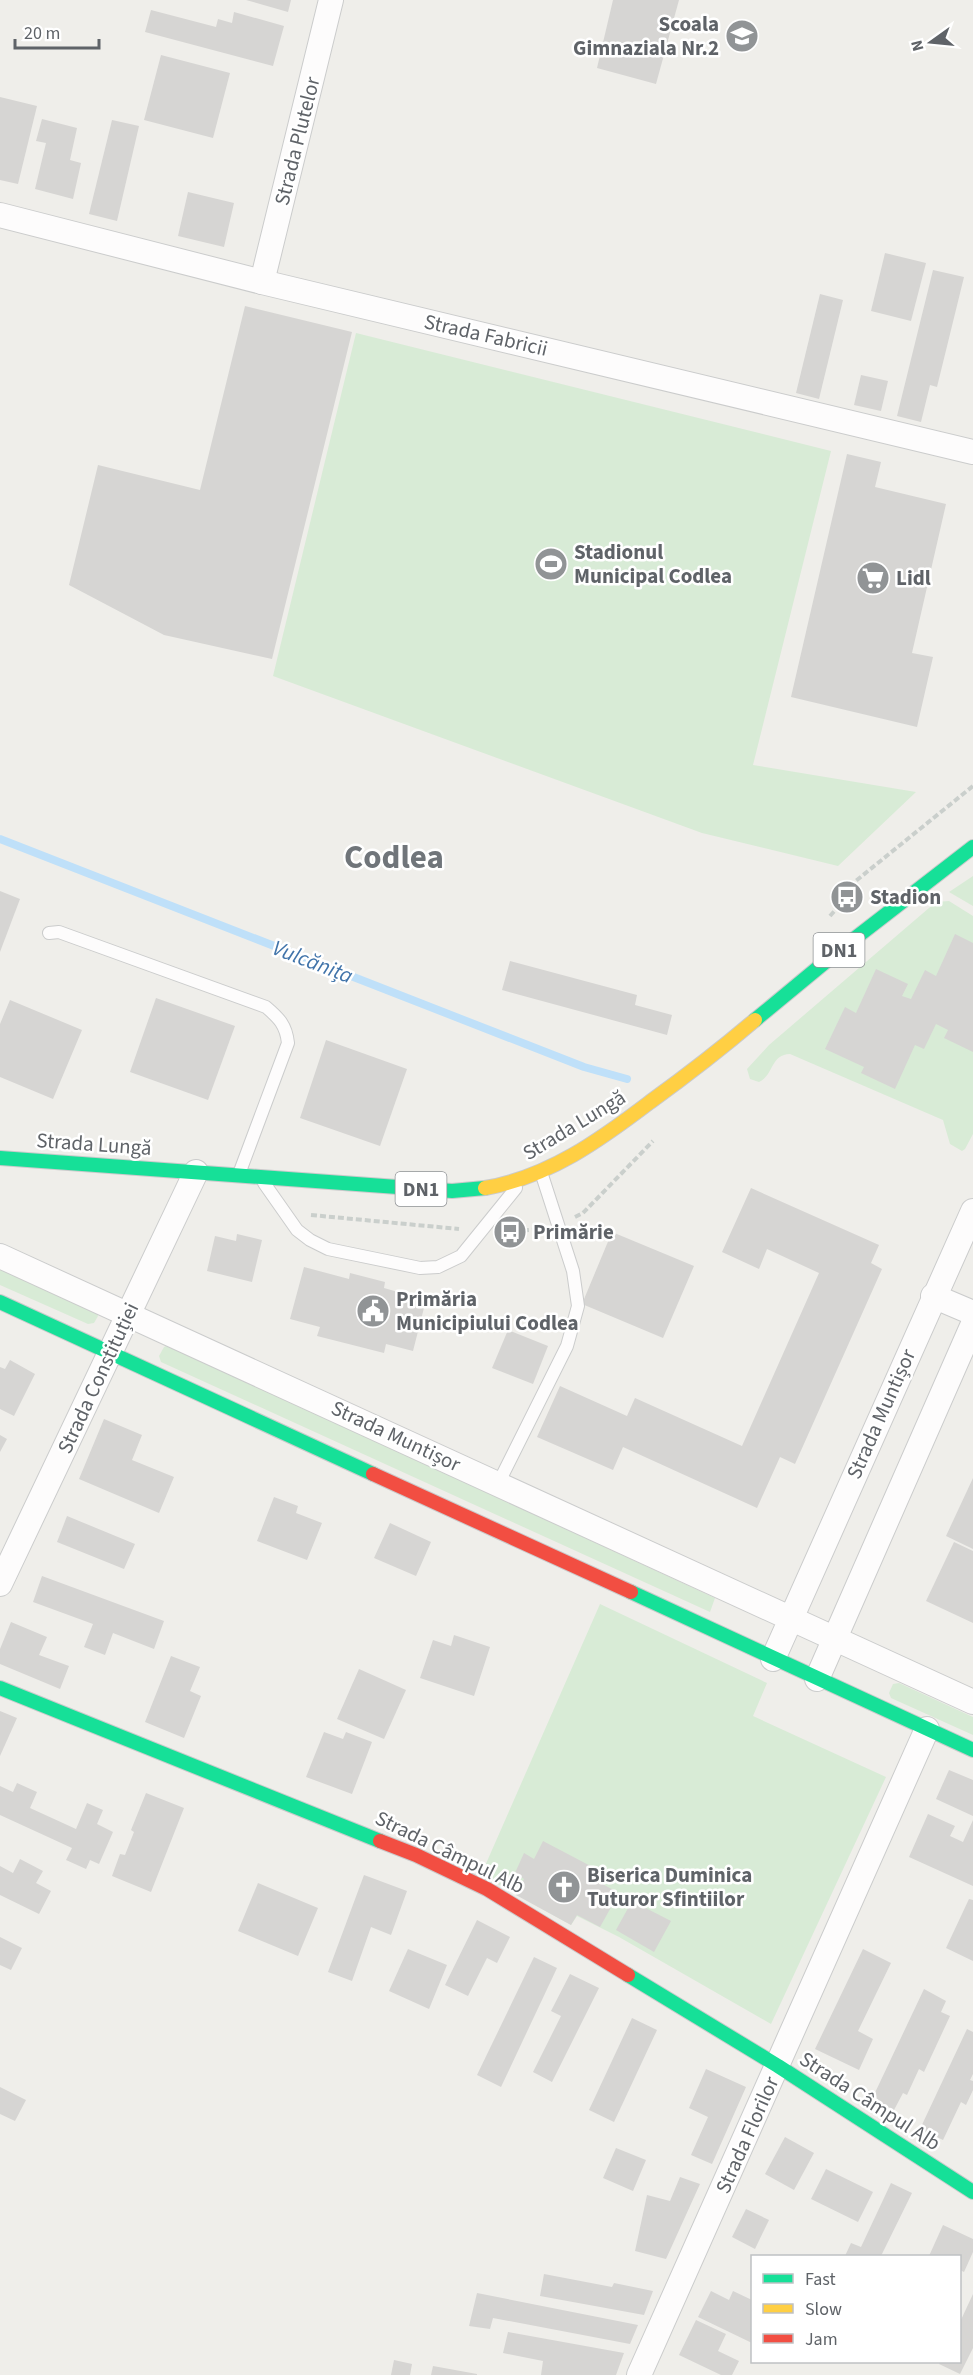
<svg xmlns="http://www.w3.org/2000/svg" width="973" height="2375" viewBox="0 0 973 2375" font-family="'Source Sans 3',sans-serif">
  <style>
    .green { fill: #d8ebd6 }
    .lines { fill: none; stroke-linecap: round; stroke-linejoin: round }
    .stream { stroke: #bfe0f9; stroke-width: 8 }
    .building { fill: #d6d5d3 }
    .lane-casing { stroke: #cbcccc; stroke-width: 14 }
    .street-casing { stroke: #cbcccc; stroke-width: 26 }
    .fast-casing { stroke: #cacacb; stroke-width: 16 }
    .slow-casing { stroke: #cacacb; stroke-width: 16 }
    .jam-casing { stroke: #cacacb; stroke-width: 16 }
    .path { stroke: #cacfcc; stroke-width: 4; stroke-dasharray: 6 3; stroke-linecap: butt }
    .lane { stroke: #fdfcfc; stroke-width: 12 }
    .street { stroke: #fdfcfc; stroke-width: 24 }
    .fast { stroke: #16e098; stroke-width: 14 }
    .slow { stroke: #ffcf43; stroke-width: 14 }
    .jam { stroke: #f24e42; stroke-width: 14 }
    .labels { text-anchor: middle; stroke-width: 5; stroke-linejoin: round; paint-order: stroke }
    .shield { fill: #fff; stroke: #8f9295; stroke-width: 1.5 }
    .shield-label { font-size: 20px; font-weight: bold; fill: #5f6368 }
    .poi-label { font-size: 21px; font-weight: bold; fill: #5f6368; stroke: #fff; text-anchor: start }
    .street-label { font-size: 21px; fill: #5f6368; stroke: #fff }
    .water-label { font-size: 22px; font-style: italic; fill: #4174aa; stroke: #fff }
    .town-label { font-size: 33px; font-weight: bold; fill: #70757a; stroke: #fff }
  </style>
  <rect width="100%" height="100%" fill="#efeeea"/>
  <g class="green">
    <polygon points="356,333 831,451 753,765 916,792 838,866 702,833 273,676"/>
    <polygon points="973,876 973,906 949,892"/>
    <path d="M949 901 973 916V1134L965 1149 962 1151 950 1144 943 1120 790 1054C770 1055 774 1075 759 1082L750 1079 747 1069 769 1045 936 902Z"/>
    <polygon points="0,1268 96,1311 98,1316 94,1323 88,1324 0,1285"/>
    <polygon points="168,1345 715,1598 710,1612 161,1362 159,1356 164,1347"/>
    <polygon points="600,1604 767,1683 753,1716 886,1777 771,2024 619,1937 577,1916 571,1925 481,1875"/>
    <polygon points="899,1683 973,1717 973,1735 891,1698 889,1693 893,1684"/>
  </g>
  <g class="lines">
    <polyline class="stream" points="0,839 584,1067 627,1079"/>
  </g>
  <g class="building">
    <polygon points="246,0 291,0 288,12"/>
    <polygon points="613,0 679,0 656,84 597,68"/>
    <polygon points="151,10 216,27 218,19 232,23 234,12 284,26 273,66 145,32"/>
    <polygon points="161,55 230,73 213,138 144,120"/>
    <polygon points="0,97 37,106 18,184 0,180"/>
    <polygon points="42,119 77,128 70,160 81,163 73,199 35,189 46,143 36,141"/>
    <polygon points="112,120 139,126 117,221 89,214"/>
    <polygon points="188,192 234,203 224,247 178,236"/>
    <polygon points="885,253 926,263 911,321 871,311"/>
    <polygon points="933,270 964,277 937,387 930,385 921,422 897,416"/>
    <polygon points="820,294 843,300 819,399 796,393"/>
    <polygon points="245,306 352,332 272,659 164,635 69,585 98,465 200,490"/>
    <polygon points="861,375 888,381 881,411 854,405"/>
    <polygon points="847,454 881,462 875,487 946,504 912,653 933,657 917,727 791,697"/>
    <polygon points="0,891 20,899 0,952"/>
    <polygon points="955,934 973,943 973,1052 944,1038 948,1030 936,1024 924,1049 915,1045 895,1089 861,1073 864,1067 825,1049 845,1007 856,1013 876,969 908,984 902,996 911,999 925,970 936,976"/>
    <polygon points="510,961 637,995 635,1005 672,1015 667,1035 502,990"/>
    <polygon points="156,998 235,1026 208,1100 130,1072"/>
    <polygon points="10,1000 82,1030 53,1099 0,1077 0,1024"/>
    <polygon points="326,1040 407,1069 380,1146 300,1118"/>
    <polygon points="751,1188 879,1245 871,1263 882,1269 795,1464 780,1457 757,1508 623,1447 613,1470 537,1437 560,1386 627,1416 635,1398 742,1446 819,1273 767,1249 759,1269 722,1252"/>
    <polygon points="612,1232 694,1266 663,1338 582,1304"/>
    <polygon points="237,1234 262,1240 252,1282 207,1271 215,1236 236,1241"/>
    <polygon points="304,1267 349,1279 350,1273 385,1282 384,1288 426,1300 413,1351 386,1344 384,1353 317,1336 320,1327 290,1319"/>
    <polygon points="508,1330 548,1346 533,1384 492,1368"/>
    <polygon points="10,1360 35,1374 14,1416 0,1409 0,1367 5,1369"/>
    <polygon points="104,1419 142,1435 132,1460 174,1477 159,1513 79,1479"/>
    <polygon points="0,1435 7,1439 0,1452"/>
    <polygon points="973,1478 973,1549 946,1536"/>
    <polygon points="274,1497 298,1506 296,1513 322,1523 307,1560 257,1541"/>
    <polygon points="67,1516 135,1544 124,1569 57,1542"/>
    <polygon points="390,1523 431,1542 416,1576 374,1558"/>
    <polygon points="954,1542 973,1551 973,1623 926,1601"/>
    <polygon points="42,1576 164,1621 154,1649 113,1633 105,1655 84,1647 93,1624 33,1602"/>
    <polygon points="11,1622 47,1637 39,1655 69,1666 60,1689 0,1664 0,1649"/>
    <polygon points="454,1635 490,1647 474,1696 420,1678 433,1640 451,1646"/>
    <polygon points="171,1656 200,1667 190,1691 201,1696 184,1738 145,1722"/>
    <polygon points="359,1669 406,1690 384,1739 337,1719"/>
    <polygon points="0,1711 17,1718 0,1756"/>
    <polygon points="324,1732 343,1739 346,1732 372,1742 352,1794 306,1777"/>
    <polygon points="949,1770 973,1780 973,1816 936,1799"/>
    <polygon points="17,1783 37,1792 30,1808 76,1829 87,1803 103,1810 97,1824 113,1832 99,1864 90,1860 86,1869 66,1860 72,1848 0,1815 0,1786 13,1792"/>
    <polygon points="146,1793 184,1808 151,1892 112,1876 120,1854 125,1855 134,1832 131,1830"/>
    <polygon points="928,1814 955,1826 950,1836 963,1842 973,1820 973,1886 909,1857"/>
    <polygon points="543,1841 602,1872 597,1881 619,1893 600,1927 577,1915 571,1925 516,1895 524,1879 515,1873 524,1853 534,1859"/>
    <polygon points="20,1859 43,1871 36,1883 51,1891 39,1914 0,1895 0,1866 13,1873"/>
    <polygon points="364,1875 407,1891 391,1935 371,1927 352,1981 328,1972"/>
    <polygon points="258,1883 318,1908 298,1956 238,1931"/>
    <polygon points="969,1899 973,1900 973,1961 946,1948"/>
    <polygon points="632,1901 671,1921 654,1952 616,1930"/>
    <polygon points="477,1920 510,1937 497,1963 487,1958 468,1996 445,1985"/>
    <polygon points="0,1937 22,1948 11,1970 0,1965"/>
    <polygon points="408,1949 447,1965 429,2009 389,1991"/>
    <polygon points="863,1949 891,1963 858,2031 873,2039 859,2070 815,2049"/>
    <polygon points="534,1957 557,1968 501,2087 477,2075"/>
    <polygon points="570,1974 599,1988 552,2082 533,2072 561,2016 551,2011"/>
    <polygon points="924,1989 946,2001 941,2012 950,2016 924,2072 919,2069 907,2095 903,2093 894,2110 872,2099"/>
    <polygon points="632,2018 657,2030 614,2122 589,2110"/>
    <polygon points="967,2029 973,2032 973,2074 970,2080 973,2081 973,2090 966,2105 961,2102 943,2140 920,2129"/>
    <polygon points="706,2069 746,2087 712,2164 691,2155 708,2117 689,2108"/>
    <polygon points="0,2087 26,2100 15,2121 0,2114"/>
    <polygon points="785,2137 814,2153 794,2190 765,2174"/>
    <polygon points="616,2148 646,2160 633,2191 603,2178"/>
    <polygon points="826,2169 873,2192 858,2222 811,2199"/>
    <polygon points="680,2177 700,2184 666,2259 635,2251 647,2195 670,2201"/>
    <polygon points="891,2183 912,2193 881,2256 845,2256 851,2243 861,2247"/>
    <polygon points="746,2209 769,2220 755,2249 732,2237"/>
    <polygon points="943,2225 973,2239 973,2252 964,2272 960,2270 960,2256 929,2256"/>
    <polygon points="544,2274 612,2287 614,2283 653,2291 644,2315 540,2296"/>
    <polygon points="711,2291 729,2300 733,2291 752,2300 752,2343 698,2317"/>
    <polygon points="477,2293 638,2325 630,2344 493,2318 490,2329 469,2326"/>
    <polygon points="973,2294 973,2348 960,2374 939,2364 940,2362 960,2362 960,2322"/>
    <polygon points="696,2320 726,2334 718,2351 739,2361 732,2375 721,2375 679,2355"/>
    <polygon points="508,2332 624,2353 616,2375 541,2375 543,2361 503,2353"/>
    <polygon points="394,2360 412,2364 410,2375 391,2375"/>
    <polygon points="433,2366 477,2374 477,2375 431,2375"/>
  </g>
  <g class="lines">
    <defs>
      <g id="lane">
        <path d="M49 933 59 932 266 1007C279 1018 286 1025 288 1043L239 1174"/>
        <polyline points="264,1183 297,1230 310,1240 328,1249 420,1268 438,1267 461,1256 516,1188"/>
        <polyline points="498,1484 567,1346 578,1306 573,1271 541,1172"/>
      </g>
      <g id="street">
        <polyline points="0,215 262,282 973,452"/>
        <polyline points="262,282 331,0"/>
        <polyline points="0,1256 973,1702"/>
        <polyline points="933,1296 973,1313"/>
        <polyline points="0,1584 196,1172"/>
        <polyline points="773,1659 973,1211"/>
        <polyline points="817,1679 973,1324"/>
        <polyline points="639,2375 927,1729"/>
      </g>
      <g id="fast">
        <polyline points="755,1020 836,953 973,847"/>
        <polyline points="0,1158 452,1191 485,1188"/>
        <polyline points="0,1302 373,1474"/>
        <polyline points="631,1592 973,1750"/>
        <polyline points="0,1688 380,1841"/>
        <polyline points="628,1975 778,2066 973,2192"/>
      </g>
      <path id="slow" d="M485 1188C549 1177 600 1140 650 1102 686 1076 721 1049 755 1020"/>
      <g id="jam">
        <polyline points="373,1474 631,1592"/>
        <polyline points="380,1841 416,1855 487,1889 628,1975"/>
      </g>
    </defs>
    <use href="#lane" class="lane-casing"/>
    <use href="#street" class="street-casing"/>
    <use href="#fast" class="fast-casing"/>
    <use href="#slow" class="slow-casing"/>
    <use href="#jam" class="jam-casing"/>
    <g class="path">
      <polyline points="830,916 847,897 852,884 973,786"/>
      <polyline points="311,1215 459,1229"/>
      <polyline points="575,1217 583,1213 653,1141"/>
      <polyline points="505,1232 539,1229"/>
    </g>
    <use href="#lane" class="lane"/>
    <use href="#street" class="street"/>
    <use href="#fast" class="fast"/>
    <use href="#slow" class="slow"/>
    <use href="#jam" class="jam"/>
  </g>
  <defs>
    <symbol id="school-disc" viewBox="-11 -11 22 22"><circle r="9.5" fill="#919496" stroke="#fff"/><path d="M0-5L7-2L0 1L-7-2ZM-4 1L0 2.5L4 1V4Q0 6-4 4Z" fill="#fff"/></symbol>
    <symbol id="stadium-disc" viewBox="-11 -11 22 22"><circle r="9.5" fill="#919496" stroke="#fff"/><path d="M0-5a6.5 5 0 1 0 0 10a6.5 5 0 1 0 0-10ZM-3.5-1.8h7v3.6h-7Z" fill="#fff"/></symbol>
    <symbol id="supermarket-disc" viewBox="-11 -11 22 22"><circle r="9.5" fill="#919496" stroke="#fff"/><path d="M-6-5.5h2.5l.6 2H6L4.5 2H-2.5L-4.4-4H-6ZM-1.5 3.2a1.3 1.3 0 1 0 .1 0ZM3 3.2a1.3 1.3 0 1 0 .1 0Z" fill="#fff"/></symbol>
    <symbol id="bus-disc" viewBox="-11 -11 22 22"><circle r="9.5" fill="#919496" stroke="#fff"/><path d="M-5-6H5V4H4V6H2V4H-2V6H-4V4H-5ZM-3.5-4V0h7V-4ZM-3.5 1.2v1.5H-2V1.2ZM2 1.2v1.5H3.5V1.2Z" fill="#fff"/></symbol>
    <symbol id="civic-disc" viewBox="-11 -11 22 22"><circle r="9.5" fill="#919496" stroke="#fff"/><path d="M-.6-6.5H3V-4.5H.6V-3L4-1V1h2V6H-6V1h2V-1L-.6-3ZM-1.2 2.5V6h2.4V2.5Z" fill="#fff"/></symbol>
    <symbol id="church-disc" viewBox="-11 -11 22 22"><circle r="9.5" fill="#919496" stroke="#fff"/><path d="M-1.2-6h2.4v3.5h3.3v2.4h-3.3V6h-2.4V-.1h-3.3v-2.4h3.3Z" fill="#fff"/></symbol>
  </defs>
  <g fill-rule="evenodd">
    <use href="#school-disc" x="723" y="17" width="38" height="38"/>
    <use href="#stadium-disc" x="532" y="545" width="38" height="38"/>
    <use href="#supermarket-disc" x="854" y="559" width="38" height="38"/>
    <use href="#bus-disc" x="828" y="878" width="38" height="38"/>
    <use href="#bus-disc" x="491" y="1213" width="38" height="38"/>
    <use href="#civic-disc" x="354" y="1292" width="38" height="38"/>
    <use href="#church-disc" x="545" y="1868" width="38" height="38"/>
  </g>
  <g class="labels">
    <g class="shield">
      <rect x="813.5" y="933" width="51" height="34" rx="4.5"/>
      <rect x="395.5" y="1172" width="51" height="34" rx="4.5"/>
    </g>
    <g class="shield-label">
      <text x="839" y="957">DN1</text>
      <text x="421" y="1196">DN1</text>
    </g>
    <g class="poi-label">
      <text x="719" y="31" text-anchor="end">Scoala<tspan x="719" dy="24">Gimnaziala Nr.2</tspan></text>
      <text x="574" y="559">Stadionul<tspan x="574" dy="24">Municipal Codlea</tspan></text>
      <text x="896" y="585">Lidl</text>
      <text x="870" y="904">Stadion</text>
      <text x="533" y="1239">Primărie</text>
      <text x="396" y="1306">Primăria<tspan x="396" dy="24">Municipiului Codlea</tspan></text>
      <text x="587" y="1882">Biserica Duminica<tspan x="587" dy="24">Tuturor Sfintiilor</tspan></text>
    </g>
    <g class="street-label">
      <text transform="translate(297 141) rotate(-76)" y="7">Strada Plutelor</text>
      <text transform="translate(486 335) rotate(13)" y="7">Strada Fabricii</text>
      <text transform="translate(574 1125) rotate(-31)" y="7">Strada Lungă</text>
      <text transform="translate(94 1144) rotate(4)" y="7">Strada Lungă</text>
      <text transform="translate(98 1378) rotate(-65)" y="7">Strada Constituției</text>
      <text transform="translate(881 1414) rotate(-66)" y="7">Strada Muntișor</text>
      <text transform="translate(396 1436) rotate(25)" y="7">Strada Muntișor</text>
      <text transform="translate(450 1852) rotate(26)" y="7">Strada Câmpul Alb</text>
      <text transform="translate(870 2101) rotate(33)" y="7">Strada Câmpul Alb</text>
      <text transform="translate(747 2135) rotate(-66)" y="7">Strada Florilor</text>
    </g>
    <g class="water-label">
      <text transform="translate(313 961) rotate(21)" y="8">Vulcănița</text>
    </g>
    <g class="town-label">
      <text x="394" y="868">Codlea</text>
    </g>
  </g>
  <rect x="751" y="2255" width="210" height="108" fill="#ffffff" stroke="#bfc1c3" stroke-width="1.5"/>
  <rect x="763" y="2274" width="30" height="9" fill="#16e098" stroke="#bfc1c3" stroke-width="1.5"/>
  <text x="805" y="2285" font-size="18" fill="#5f6368">Fast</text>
  <rect x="763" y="2304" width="30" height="9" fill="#ffcf43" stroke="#bfc1c3" stroke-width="1.5"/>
  <text x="805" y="2315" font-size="18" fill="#5f6368">Slow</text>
  <rect x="763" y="2334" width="30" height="9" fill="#f24e42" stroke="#bfc1c3" stroke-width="1.5"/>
  <text x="805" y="2345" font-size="18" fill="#5f6368">Jam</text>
  <g transform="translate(931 42) rotate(255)" stroke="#ffffff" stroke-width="4.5" paint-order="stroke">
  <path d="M0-4.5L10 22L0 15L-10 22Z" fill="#5f6368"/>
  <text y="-9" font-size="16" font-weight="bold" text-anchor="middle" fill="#5f6368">N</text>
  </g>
  <path d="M15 39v9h84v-9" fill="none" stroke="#5f6368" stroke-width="3"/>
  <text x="24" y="39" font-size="18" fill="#5f6368" stroke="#ffffff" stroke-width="4.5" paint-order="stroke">20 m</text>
</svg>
